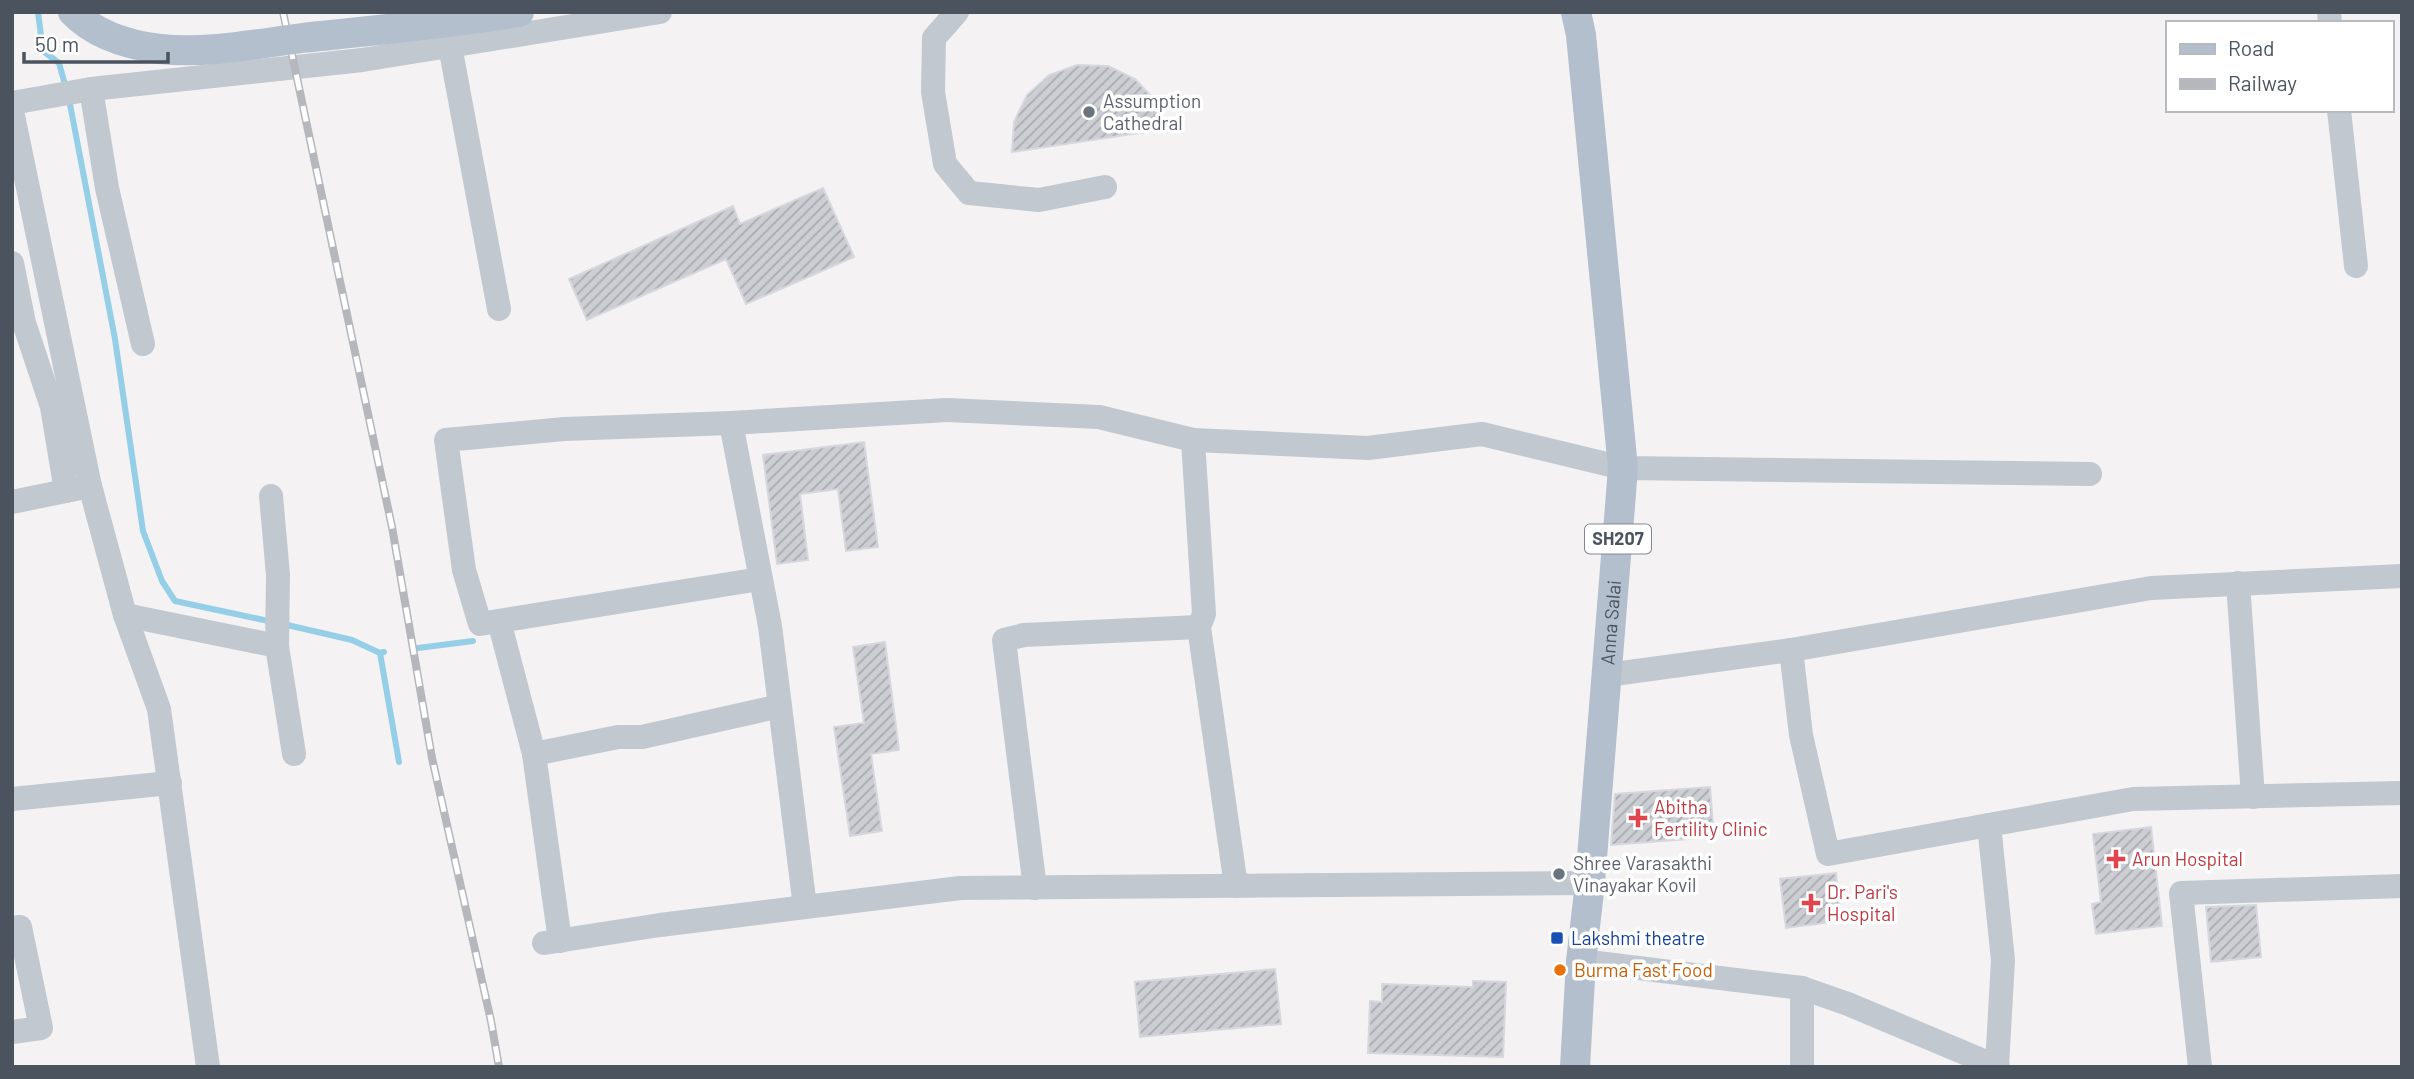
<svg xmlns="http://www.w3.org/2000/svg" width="2414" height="1079" viewBox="0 0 2414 1079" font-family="Barlow,sans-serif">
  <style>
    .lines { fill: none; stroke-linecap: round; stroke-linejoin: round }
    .stream { stroke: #95cee7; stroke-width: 6 }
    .building { fill: url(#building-hatch); stroke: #d7d8dd; stroke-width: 2 }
    .minor { stroke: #c1c8d0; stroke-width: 24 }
    .major { stroke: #b4bfce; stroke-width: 30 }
    .rail-casing { stroke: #b5b7bc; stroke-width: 8 }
    .rail { stroke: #fff; stroke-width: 5; stroke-dasharray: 16; stroke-linecap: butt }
    .major-bridge { stroke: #b4bfce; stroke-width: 30 }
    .worship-dot { fill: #6b7280; stroke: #fff; stroke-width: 2.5 }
    .health-dot { fill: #e0444e; stroke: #fff; stroke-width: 2.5 }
    .transit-dot { fill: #1a4fb4; stroke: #fff; stroke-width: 2.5 }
    .food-dot { fill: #e8710a; stroke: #fff; stroke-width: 2.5 }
    .labels { text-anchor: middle; stroke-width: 7; stroke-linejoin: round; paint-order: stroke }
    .shield { fill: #fff; stroke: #81878f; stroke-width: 2 }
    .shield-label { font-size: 18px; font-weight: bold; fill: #4b535f }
    .worship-label { font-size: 19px; fill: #5b616d; stroke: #fff; text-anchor: start }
    .street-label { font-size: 19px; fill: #4b535f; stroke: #fff }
    .health-label { font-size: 19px; fill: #be3a42; stroke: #fff; text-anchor: start }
    .transit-label { font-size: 19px; fill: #164399; stroke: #fff; text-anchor: start }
    .food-label { font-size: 19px; fill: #c56008; stroke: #fff; text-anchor: start }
  </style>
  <defs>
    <pattern id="building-hatch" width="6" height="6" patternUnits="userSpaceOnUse" patternTransform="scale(1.75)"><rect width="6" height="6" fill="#ccced4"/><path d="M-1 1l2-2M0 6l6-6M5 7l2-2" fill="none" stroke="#a8aaaf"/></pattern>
  </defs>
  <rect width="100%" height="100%" fill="#f4f2f2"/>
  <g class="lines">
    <g class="stream">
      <polyline points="38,12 43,51 59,63 66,88"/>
      <polyline points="69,99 115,339 143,531 162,581 175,601 273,622"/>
      <polyline points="283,624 352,640 380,653 384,652"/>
      <polyline points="418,648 473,641"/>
      <polyline points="380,653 399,762"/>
    </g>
  </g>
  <g class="building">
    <polygon points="1077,65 1108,66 1135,79 1156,101 1166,129 1012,152 1014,122 1027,95 1049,75"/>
    <polygon points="823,188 854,257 746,304 726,259 587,320 569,279 733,206 740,224"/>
    <polygon points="864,442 878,547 846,551 838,489 800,494 808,560 777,564 763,455"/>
    <polygon points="885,642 899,750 871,754 882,831 850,836 834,727 864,723 853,647"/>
    <polygon points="1710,787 1714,837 1611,845 1615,794"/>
    <polygon points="2151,827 2162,926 2096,934 2092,904 2101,902 2093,834"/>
    <polygon points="1836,873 1841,921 1786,928 1780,879"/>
    <polygon points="2256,905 2261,957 2211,962 2206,907"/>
    <polygon points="1275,969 1281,1024 1140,1037 1135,982"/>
    <polygon points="1473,981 1506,982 1503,1057 1368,1053 1370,1001 1382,1002 1382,984 1473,987"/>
  </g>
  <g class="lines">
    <g class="minor">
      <polyline points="957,12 934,38 933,92 945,164 969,193 1039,200 1105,187"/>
      <polyline points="2329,12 2330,23"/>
      <polyline points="450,46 499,309"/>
      <polyline points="91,89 107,188 143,344"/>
      <polyline points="12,103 91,89 362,60 660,12"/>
      <polyline points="2339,110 2356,266"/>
      <polyline points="12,111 90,486 12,502"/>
      <polyline points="12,263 24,323 52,407 66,491"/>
      <polyline points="731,423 770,626 805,907"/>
      <polyline points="1193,440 1368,448 1482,434 1623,468 2090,474"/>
      <polyline points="90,486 125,615 159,709 208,1067"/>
      <polyline points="271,496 278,575 277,646 294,754"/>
      <polyline points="760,579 480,624 464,570 446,440 564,429 731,423 947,410 1099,417 1193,440 1204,614 1199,627 1236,886"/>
      <polyline points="2238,583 2253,797"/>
      <polyline points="125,615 277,646"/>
      <polyline points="499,621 534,754 560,941"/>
      <polyline points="1791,650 1801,735 1828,854 2133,799 2402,793"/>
      <polyline points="1607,675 1791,650 2151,588 2402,576"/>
      <polyline points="534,754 618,737 642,737 780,706"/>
      <polyline points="12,799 170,783"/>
      <polyline points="1989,825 2003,960 1997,1066"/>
      <polyline points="1035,888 1004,640 1024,635 1199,627"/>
      <polyline points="12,928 20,927 41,1028 12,1032"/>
      <polyline points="544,943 660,925 960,888 1590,883"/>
      <polyline points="1581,961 1802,988 1848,1004 1998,1067"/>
      <polyline points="1802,988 1802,1067"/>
      <polyline points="2200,1067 2181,893 2402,886"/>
    </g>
    <path class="major" id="s1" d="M1575 1067 1581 961 1590 883 1623 468 1581 35 1576 12"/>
    <defs>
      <polyline id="rail" points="283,12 392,527 432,758 491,1021 499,1067"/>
    </defs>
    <use href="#rail" class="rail-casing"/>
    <use href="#rail" class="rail"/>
    <path class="major-bridge" d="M73 12C95 35 129 45 160 49 206 54 256 44 302 38 375 30 447 24 519 12"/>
  </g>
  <g class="worship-dot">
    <circle cx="1089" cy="112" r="7"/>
    <circle cx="1559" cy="874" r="7"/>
  </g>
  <g class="health-dot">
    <path d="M1634.5 807.5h7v7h7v7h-7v7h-7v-7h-7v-7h7z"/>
    <path d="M2112.5 848.5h7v7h7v7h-7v7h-7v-7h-7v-7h7z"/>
    <path d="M1807.5 892.5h7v7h7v7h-7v7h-7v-7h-7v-7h7z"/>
  </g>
  <rect class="transit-dot" x="1550" y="931" width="14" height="14" rx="3.5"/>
  <circle class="food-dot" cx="1560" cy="970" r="7"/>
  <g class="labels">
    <rect class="shield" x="1585" y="524.5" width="66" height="29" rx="5"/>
    <g class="shield-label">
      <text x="1618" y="545">SH207</text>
    </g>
    <g class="worship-label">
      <text x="1103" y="108">Assumption<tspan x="1103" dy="22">Cathedral</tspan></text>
      <text x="1573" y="870">Shree Varasakthi<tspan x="1573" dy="22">Vinayakar Kovil</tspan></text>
    </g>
    <g class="street-label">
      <text dy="7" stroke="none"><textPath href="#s1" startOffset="446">Anna Salai</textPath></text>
    </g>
    <g class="health-label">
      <text x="1654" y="814">Abitha<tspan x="1654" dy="22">Fertility Clinic</tspan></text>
      <text x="2132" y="866">Arun Hospital</text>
      <text x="1827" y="899">Dr. Pari's<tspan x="1827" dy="22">Hospital</tspan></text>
    </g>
    <g class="transit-label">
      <text x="1571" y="945">Lakshmi theatre</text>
    </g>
    <g class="food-label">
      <text x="1574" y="977">Burma Fast Food</text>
    </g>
  </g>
  <rect width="2414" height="1079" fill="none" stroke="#4b535f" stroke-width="28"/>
  <rect x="2166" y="21" width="228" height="91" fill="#ffffff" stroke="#b7babf" stroke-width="2"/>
  <rect x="2180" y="44" width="35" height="10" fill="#b4bfce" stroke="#b7babf" stroke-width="2"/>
  <text x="2228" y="56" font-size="21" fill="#4b535f">Road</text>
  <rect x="2180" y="79" width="35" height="10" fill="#b5b7bc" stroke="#b7babf" stroke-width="2"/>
  <text x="2228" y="91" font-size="21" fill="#4b535f">Railway</text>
  <path d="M24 52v10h144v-10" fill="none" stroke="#4b535f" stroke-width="3.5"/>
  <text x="35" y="52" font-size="21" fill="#4b535f" stroke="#ffffff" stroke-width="5" paint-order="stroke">50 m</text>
</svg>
